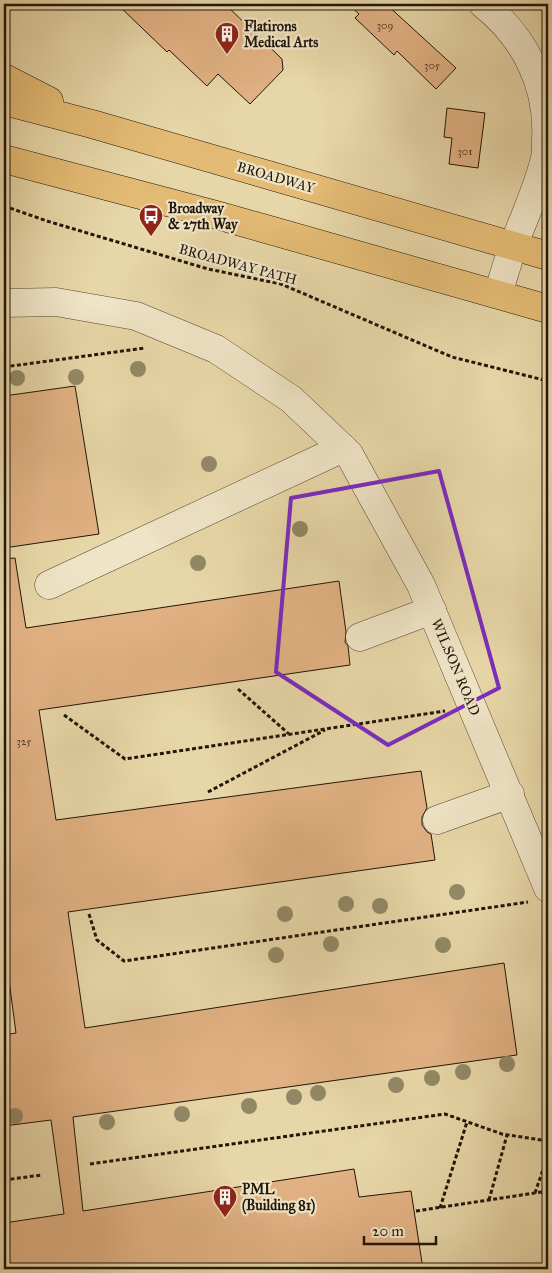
<svg xmlns="http://www.w3.org/2000/svg" width="552" height="1273" viewBox="0 0 552 1273" font-family="'IM FELL Great Primer',serif">
  <style>
    .building { fill: #e1b183; stroke: #21160a }
    .lines { fill: none; stroke-linecap: round; stroke-linejoin: round }
    .minor-casing { stroke: #524631; stroke-width: 29 }
    .major-casing { stroke: #21160a; stroke-width: 29 }
    .path { stroke: #21160a; stroke-width: 3; stroke-dasharray: 4 2.5; stroke-linecap: butt }
    .minor { stroke: #efe4c6; stroke-width: 28 }
    .major { stroke: #e4bb74; stroke-width: 28 }
    .tree { fill: #928866 }
    .marked { fill: none; stroke: #7b2cbf; stroke-width: 4; stroke-linejoin: round }
    .labels { text-anchor: middle; stroke-width: 4.5; stroke-linejoin: round; paint-order: stroke }
    .number-label { font-size: 11px; fill: #513d28 }
    .poi-label { font-size: 14px; font-weight: bold; fill: #21160a; stroke: #efe4c6; text-anchor: start }
    .street-label { font-size: 14px; fill: #21160a; stroke: #efe4c6 }
  </style>
  <rect width="100%" height="100%" fill="#e7d6a7"/>
  <filter id="stains"><feTurbulence type="fractalNoise" baseFrequency=".004" numOctaves="4"/><feColorMatrix values="0 0 0 0 .2 0 0 0 0 .09 0 0 0 0 .02 0 0 0 .5 -.17"/></filter>
  <radialGradient id="worn" r=".72"><stop offset=".6" stop-color="#630" stop-opacity="0"/><stop offset="1" stop-color="#630" stop-opacity=".3"/></radialGradient>
  <g class="building">
    <polygon points="117,4 225,4 282,59 283,70 250,104 218,74 207,86 169,50 167,52"/>
    <polygon points="348,4 386,4 456,68 436,89 397,51 394,55 355,18 359,14"/>
    <polygon points="447,108 485,113 478,168 449,164 452,138 444,137"/>
    <polygon points="75,386 99,534 4,548 4,396"/>
    <polygon points="15,558 26,628 339,581 346,632 345,642 348,646 350,665 39,710 56,820 421,771 427,808 422,817 422,825 427,832 431,834 435,860 68,912 85,1028 504,963 517,1055 73,1117 83,1211 354,1169 359,1197 411,1191 423,1269 4,1269 4,1223 64,1214 51,1120 4,1126 4,1035 16,1033 4,942 4,559"/>
  </g>
  <g class="lines">
    <defs>
      <g id="minor">
        <path d="M483 4C525 37 549 86 546 139 546 145 546 152 545 158 538 188 525 215 514 244 508 260 503 278 498 294"/>
        <polyline points="4,303 56,302 136,316 216,349 291,399 349,454 421,585 548,888"/>
        <polyline points="49,585 343,448"/>
        <polyline points="360,637 432,610"/>
        <polyline points="437,820 510,794"/>
      </g>
      <g id="major">
        <polyline points="4,78 49,101"/>
        <polyline points="4,101 92,124 548,256"/>
        <polyline points="4,159 220,216 548,309"/>
      </g>
    </defs>
    <use href="#minor" class="minor-casing"/>
    <use href="#major" class="major-casing"/>
    <g class="path">
      <polyline points="4,206 47,221 208,269 281,284 452,357 548,381"/>
      <polyline points="4,367 145,348"/>
      <polyline points="238,689 289,734"/>
      <polyline points="64,715 125,759 445,711"/>
      <polyline points="208,792 325,730"/>
      <polyline points="89,914 97,940 124,961 528,902"/>
      <polyline points="90,1164 445,1114 502,1134 548,1141"/>
      <polyline points="4,1180 42,1175"/>
      <polyline points="535,1193 548,1155"/>
      <polyline points="489,1200 507,1135"/>
      <polyline points="440,1208 467,1122"/>
      <polyline points="416,1211 548,1191"/>
    </g>
    <use href="#minor" class="minor"/>
    <use href="#major" class="major"/>
  </g>
  <g class="tree">
    <circle cx="138" cy="369" r="8"/>
    <circle cx="76" cy="377" r="8"/>
    <circle cx="17" cy="378" r="8"/>
    <circle cx="209" cy="464" r="8"/>
    <circle cx="300" cy="529" r="8"/>
    <circle cx="198" cy="563" r="8"/>
    <circle cx="457" cy="892" r="8"/>
    <circle cx="346" cy="904" r="8"/>
    <circle cx="380" cy="906" r="8"/>
    <circle cx="285" cy="914" r="8"/>
    <circle cx="331" cy="944" r="8"/>
    <circle cx="443" cy="945" r="8"/>
    <circle cx="276" cy="955" r="8"/>
    <circle cx="507" cy="1064" r="8"/>
    <circle cx="463" cy="1072" r="8"/>
    <circle cx="432" cy="1078" r="8"/>
    <circle cx="396" cy="1085" r="8"/>
    <circle cx="318" cy="1093" r="8"/>
    <circle cx="294" cy="1097" r="8"/>
    <circle cx="249" cy="1106" r="8"/>
    <circle cx="182" cy="1114" r="8"/>
    <circle cx="15" cy="1116" r="8"/>
    <circle cx="107" cy="1122" r="8"/>
  </g>
  <path class="marked" d="M439 471 499 688 388 745 276 672 291 498Z"/>
  <defs>
    <symbol id="building-pin" viewBox="-11 -11 22 30"><path d="M0 17L-7.5 6A9.5 9.5 0 1 1 7.5 6Z" fill="#8f2418" stroke="#efe4c6"/><path d="M-4-6H4V6H1V3H-1V6H-4ZM-2.5-4.3h1.7v1.8h-1.7ZM.8-4.3h1.7v1.8H.8ZM-2.5-1h1.7V.8h-1.7ZM.8-1h1.7V.8H.8Z" fill="#fff"/></symbol>
    <symbol id="bus-pin" viewBox="-11 -11 22 30"><path d="M0 17L-7.5 6A9.5 9.5 0 1 1 7.5 6Z" fill="#8f2418" stroke="#efe4c6"/><path d="M-5-6H5V4H4V6H2V4H-2V6H-4V4H-5ZM-3.5-4V0h7V-4ZM-3.5 1.2v1.5H-2V1.2ZM2 1.2v1.5H3.5V1.2Z" fill="#fff"/></symbol>
  </defs>
  <g fill-rule="evenodd">
    <use href="#building-pin" x="213" y="20" width="28" height="38"/>
    <use href="#bus-pin" x="137" y="202" width="28" height="38"/>
    <use href="#building-pin" x="211" y="1183" width="28" height="38"/>
  </g>
  <g class="labels">
    <g class="number-label">
      <text x="385" y="29">309</text>
      <text x="432" y="69">305</text>
      <text x="465" y="155">301</text>
      <text x="24" y="745">325</text>
    </g>
    <g class="poi-label">
      <text x="244" y="31">Flatirons<tspan x="244" dy="16">Medical Arts</tspan></text>
      <text x="168" y="213">Broadway<tspan x="168" dy="16">&amp; 27th Way</tspan></text>
      <text x="242" y="1194">PML<tspan x="242" dy="16">(Building 81)</tspan></text>
    </g>
    <g class="street-label">
      <text transform="translate(276 177) rotate(16)" y="5">BROADWAY</text>
      <text transform="translate(238 264) rotate(15)" y="5">BROADWAY PATH</text>
      <text transform="translate(456 667) rotate(67)" y="5">WILSON ROAD</text>
    </g>
  </g>
  <rect width="552" height="1273" fill="none" stroke="#e7d6a7" stroke-width="20"/>
  <rect x="5" y="5" width="542" height="1263" fill="none" stroke="#21160a" stroke-width="2.5"/>
  <rect x="10" y="10" width="532" height="1253" fill="none" stroke="#21160a"/>
  <path d="M364 1236v8h72v-8" fill="none" stroke="#21160a" stroke-width="2.5"/>
  <text x="372" y="1236" font-size="15" fill="#21160a" stroke="#efe4c6" stroke-width="4" paint-order="stroke">20 m</text>
  <rect width="100%" height="100%" filter="url(#stains)"/>
  <rect width="100%" height="100%" fill="url(#worn)"/>
</svg>
